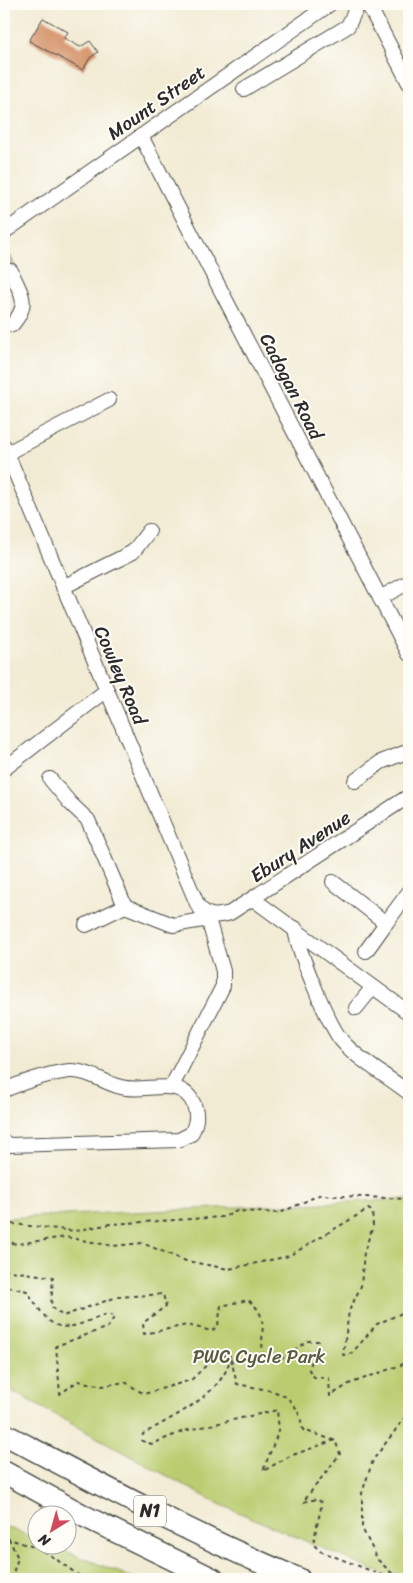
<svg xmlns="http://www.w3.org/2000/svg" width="413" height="1583" viewBox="0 0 413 1583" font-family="Sriracha,sans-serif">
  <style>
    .green { fill: #bacc6f; stroke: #727c4d }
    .building { fill: #d6956d }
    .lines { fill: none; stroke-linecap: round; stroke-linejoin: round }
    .minor-tunnel { stroke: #cac5b2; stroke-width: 14; stroke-dasharray: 14 7; stroke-linecap: butt }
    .minor-casing { stroke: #494844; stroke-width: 16 }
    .highway-casing { stroke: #494844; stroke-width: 24 }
    .path { stroke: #494844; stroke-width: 2; stroke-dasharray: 4 4; stroke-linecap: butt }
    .minor { stroke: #fff; stroke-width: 14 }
    .highway { stroke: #fff; stroke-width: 21 }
    .labels { text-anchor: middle; stroke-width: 4; stroke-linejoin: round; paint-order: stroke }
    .shield { fill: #fdfcf7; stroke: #6a6a68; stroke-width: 1 }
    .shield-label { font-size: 18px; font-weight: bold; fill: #2b2b2b }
    .street-label { font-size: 19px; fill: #2b2b2b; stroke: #fdfcf7 }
    .park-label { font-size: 19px; fill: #565b3f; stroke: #fdfcf7 }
  </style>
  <rect width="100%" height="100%" fill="#fdfcf7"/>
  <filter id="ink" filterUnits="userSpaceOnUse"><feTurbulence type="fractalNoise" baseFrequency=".02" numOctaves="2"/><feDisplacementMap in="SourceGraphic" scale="10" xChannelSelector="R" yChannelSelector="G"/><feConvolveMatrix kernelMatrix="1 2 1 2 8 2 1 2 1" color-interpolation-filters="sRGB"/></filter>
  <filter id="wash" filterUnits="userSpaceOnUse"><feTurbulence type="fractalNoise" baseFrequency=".0096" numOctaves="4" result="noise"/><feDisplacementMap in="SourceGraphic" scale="20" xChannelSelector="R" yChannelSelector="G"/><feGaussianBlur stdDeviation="1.12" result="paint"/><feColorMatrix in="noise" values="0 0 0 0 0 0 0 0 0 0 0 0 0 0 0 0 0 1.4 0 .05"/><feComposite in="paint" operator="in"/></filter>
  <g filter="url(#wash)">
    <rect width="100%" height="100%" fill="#f2ebd4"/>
    <g class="green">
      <polygon points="409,1199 409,1579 394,1579 217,1503 4,1387 4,1218"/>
      <polygon points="4,1526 37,1539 38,1546 53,1546 136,1579 4,1579"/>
    </g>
    <g id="blocks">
      <g class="building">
        <polygon points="43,18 68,32 64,38 80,47 90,41 98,52 90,58 83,70 29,41"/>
        <polygon points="4,243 14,263 8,263 4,266"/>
      </g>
    </g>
  </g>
  <g filter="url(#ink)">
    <use href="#blocks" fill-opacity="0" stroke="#494844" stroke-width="1"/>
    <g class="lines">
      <polyline class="minor-tunnel" points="4,256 11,271"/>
      <defs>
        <g id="minor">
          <polyline points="368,4 409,83"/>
          <polyline points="244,89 348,26 358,4"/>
          <polyline points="141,136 409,654"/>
          <polyline points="4,232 330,4"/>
          <path d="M11 271C21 295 31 303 12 325"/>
          <path d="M4 446 198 906C207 917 216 917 230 913L409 796"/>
          <polyline points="7,453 109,400"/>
          <polyline points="63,587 133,552 149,531"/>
          <polyline points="380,598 409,582"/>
          <polyline points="4,769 107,690"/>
          <polyline points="50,779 70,803 88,820 125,906 173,925 209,919"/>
          <polyline points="355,781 381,762 409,751"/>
          <polyline points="333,882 386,923 409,892"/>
          <polyline points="253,899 409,1013"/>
          <polyline points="86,925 125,906"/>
          <path d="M295 928C296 947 329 1026 342 1041 358 1060 389 1077 409 1093"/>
          <polyline points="366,951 386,923"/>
          <polyline points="356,1008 373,987"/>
          <polyline points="172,1086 223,986 223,971 207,915"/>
          <path d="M4 1090C24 1082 48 1073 70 1071 88 1070 104 1083 121 1087 145 1094 182 1074 194 1105 198 1115 196 1125 191 1134L179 1140 9 1145 4 1142"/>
        </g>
        <g id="highway">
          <path d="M4 1434C101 1485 197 1537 299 1579"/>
          <polyline points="4,1472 86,1517 213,1579"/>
        </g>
      </defs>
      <use href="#minor" class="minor-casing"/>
      <use href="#highway" class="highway-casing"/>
      <g class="path">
        <polyline points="4,1223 75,1231 110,1224 223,1217 237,1211 280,1213 319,1195 409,1199"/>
        <polyline points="4,1241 17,1244 66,1237 113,1246 142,1243 186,1261 229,1269 289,1256 368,1209 372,1211 373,1226 364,1252 361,1286 349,1311 343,1355 352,1353 377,1324 409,1310"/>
        <path d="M4 1270 53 1277 51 1307 63 1316 117 1297 163 1294 166 1306 143 1323 144 1334 187 1325 212 1331 218 1325 221 1306 248 1300C274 1319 255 1337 266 1360L276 1362 308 1341H318L309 1370 314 1377 329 1378 330 1396 349 1384 409 1362"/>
        <path d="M4 1294 9 1287 27 1291C48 1322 53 1337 93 1319 102 1315 106 1314 115 1316L108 1327 56 1346 60 1394 78 1381 102 1386 125 1382 144 1394 191 1380 215 1357 230 1355C229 1391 171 1418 143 1434L142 1441 152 1444 184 1431 277 1410 279 1430 263 1471 290 1456 335 1440 340 1454 303 1502 317 1499 322 1503 313 1544 320 1551 392 1579"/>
        <polyline points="4,1343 4,1346"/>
        <path d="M231 1359 237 1384C273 1392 296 1388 303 1430L333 1440"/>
        <polyline points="11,1579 18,1558 9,1539 43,1550 81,1577 89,1579"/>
        <polyline points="32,1579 42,1573 53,1575 54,1579"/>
        <polyline points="398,1579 378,1560 362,1528 362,1493 373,1460 409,1412"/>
      </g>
      <use href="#minor" class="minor"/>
      <use href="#highway" class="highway"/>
    </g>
  </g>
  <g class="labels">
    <rect class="shield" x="134" y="1495.5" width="32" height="31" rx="4"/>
    <g class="shield-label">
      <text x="150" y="1517">N1</text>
    </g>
    <g class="street-label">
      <text transform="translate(156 102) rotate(-35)" y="7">Mount Street</text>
      <text transform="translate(292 386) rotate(63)" y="7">Cadogan Road</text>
      <text transform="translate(121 675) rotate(67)" y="7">Cowley Road</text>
      <text transform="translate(300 846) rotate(-33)" y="7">Ebury Avenue</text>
    </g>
    <g class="park-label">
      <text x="259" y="1363">PWC Cycle Park</text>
    </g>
  </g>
  <rect width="413" height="1583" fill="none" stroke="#fdfcf7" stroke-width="20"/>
  <g transform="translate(52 1530) rotate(217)"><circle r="24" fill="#fdfcf7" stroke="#a9a8a5"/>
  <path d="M0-4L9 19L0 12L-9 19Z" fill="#d1495b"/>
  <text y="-8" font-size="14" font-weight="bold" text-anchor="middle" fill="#2b2b2b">N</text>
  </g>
</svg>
